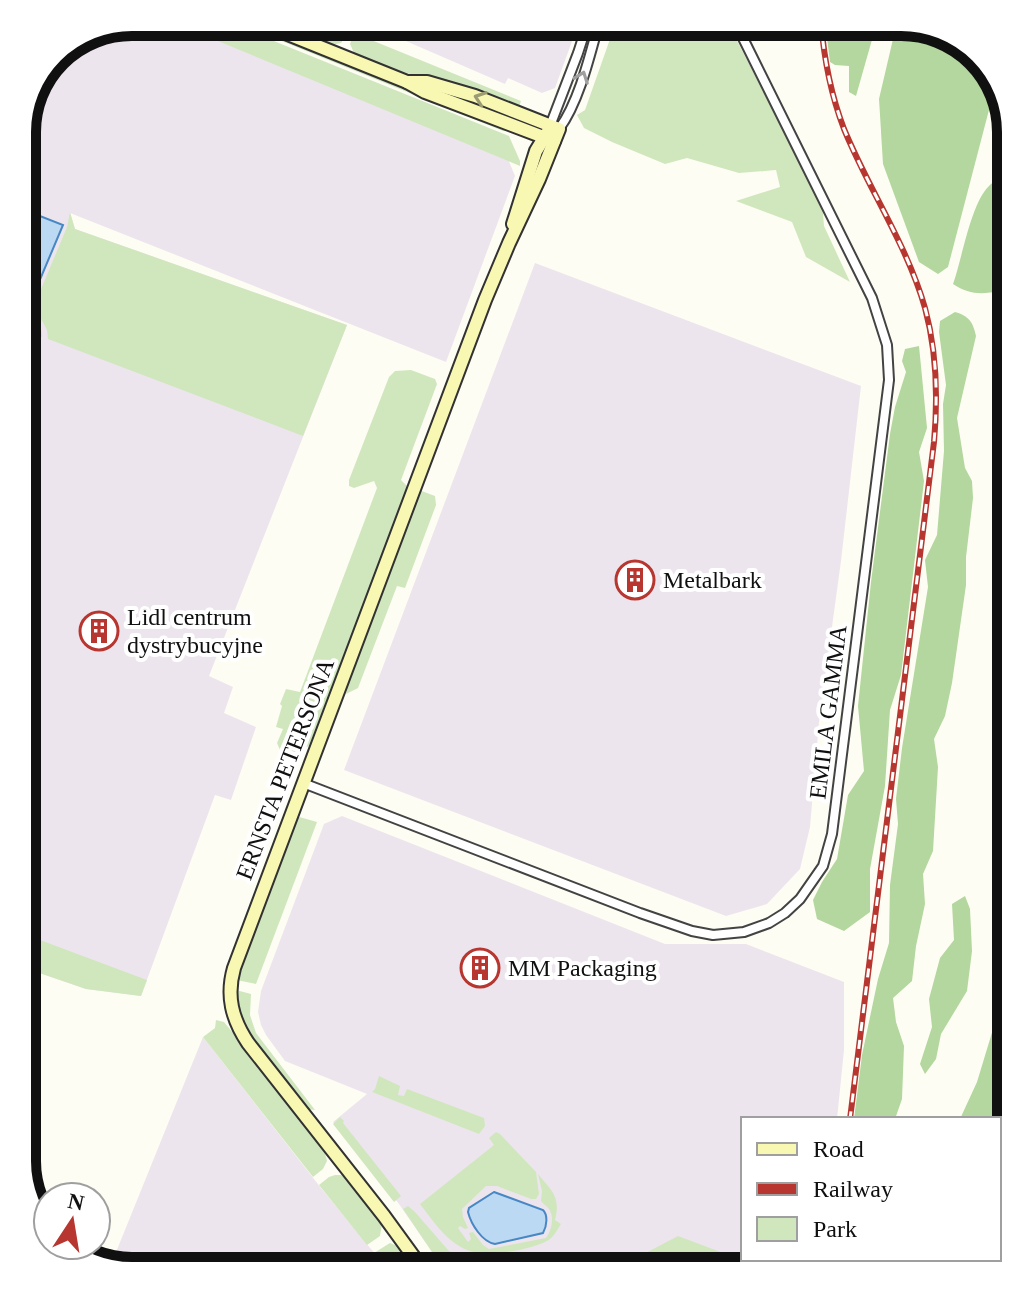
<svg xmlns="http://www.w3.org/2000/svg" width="1033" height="1293" viewBox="0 0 1033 1293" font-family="Georgia,serif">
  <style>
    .industrial { fill: #ede5ed }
    .green { fill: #d0e7be }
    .forest { fill: #b3d79e }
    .water { fill: #bbd9f2; stroke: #4787c4; stroke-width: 2 }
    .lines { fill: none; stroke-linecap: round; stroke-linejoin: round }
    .street-casing { stroke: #434343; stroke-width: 12 }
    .secondary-casing { stroke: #323232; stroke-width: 16 }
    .street { stroke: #fff; stroke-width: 8 }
    .secondary { stroke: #f9f8b3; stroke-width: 12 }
    .rail-casing { stroke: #b73630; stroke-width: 6 }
    .rail { stroke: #fff; stroke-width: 3; stroke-dasharray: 9; stroke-linecap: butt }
    .oneway { stroke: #9f9f9f }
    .oneway2 { stroke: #9c9b72 }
    .labels { text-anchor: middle; stroke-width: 8; stroke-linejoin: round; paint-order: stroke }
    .poi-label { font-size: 24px; fill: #101010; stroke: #fff; text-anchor: start }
    .street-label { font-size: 24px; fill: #101010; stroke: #fff }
    .rim { fill: none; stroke: #101010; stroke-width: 10 }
  </style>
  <rect width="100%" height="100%" fill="#fefdf3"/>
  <g class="industrial">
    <polygon points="132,22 172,22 506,154 515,176 446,362 70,213 75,229 347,325 209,676 233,687 224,713 256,727 231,800 215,795 141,996 86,989 22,967 22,124 59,50"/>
    <polygon points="362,22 579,22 555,88 542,93 508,78 505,84"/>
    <polygon points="535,263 861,386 841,561 819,722 810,827 800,869 767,904 726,916 344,770"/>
    <polygon points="342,816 665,944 746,944 844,982 844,1050 837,1119 743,1119 743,1259 818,1259 816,1271 445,1271 399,1204 333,1122 367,1094 285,1061 266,1035 261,1025 258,1012 261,991 324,824"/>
    <polygon points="203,1037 321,1188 389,1271 141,1271 112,1262"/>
  </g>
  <g class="green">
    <polygon points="172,22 227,22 509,136 520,161 520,166"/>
    <polygon points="235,22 251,24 510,129 509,131 503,131"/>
    <polygon points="274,22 327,22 349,31 341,43 331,45"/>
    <polygon points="616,22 727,22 822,202 824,226 850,282 806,257 792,222 736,201 780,187 776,170 739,173 687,158 665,164 612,142 584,128 577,115 585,110"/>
    <polygon points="354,33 521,101 518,110 474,92 389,68 355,55 350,44"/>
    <polygon points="70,212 75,229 347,325 303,436 48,339 47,330 34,306 67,227"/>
    <path d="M22 315C33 319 43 324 42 337H38L22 380Z"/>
    <polygon points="411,370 435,379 437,384 401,480 408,487 309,746 283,757 277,743 283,729 276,727 282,706 280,704 286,689 300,692 377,488 374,481 354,488 349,486 349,480 389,377 395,371"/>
    <polygon points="419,490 435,496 436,505 405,588 397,586 358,688 346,694 350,672"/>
    <polygon points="296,816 317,822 256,984 237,980 240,967"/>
    <polygon points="32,937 147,980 141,996 86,989 22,967 22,941"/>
    <path d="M236 990 251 994 250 1015 256 1033 315 1110 307 1109C280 1075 238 1035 236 990Z"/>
    <polygon points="216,1020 224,1022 229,1028 323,1146 327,1161 323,1169 313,1177 203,1037 215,1028"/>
    <polygon points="379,1076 400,1086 398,1095 404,1096 407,1089 484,1118 485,1126 479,1134 372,1092 375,1089"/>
    <polygon points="340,1117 344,1121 343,1123 401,1196 394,1202 333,1124"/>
    <path d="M496 1132 500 1134 536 1172 539 1194 536 1199H531L497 1186H486L462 1209 463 1217 468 1228 465 1229 460 1226 458 1228 468 1242 471 1239 469 1233 473 1232 483 1245 489 1249 546 1238C551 1231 555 1218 549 1209 547 1206 543 1204 541 1201L542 1191 538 1174C552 1191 561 1197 555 1220L561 1224C557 1230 555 1235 550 1239 534 1250 488 1257 470 1251 448 1244 433 1221 420 1204L494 1145 489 1138Z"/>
    <polygon points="335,1175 341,1175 349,1180 382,1224 380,1236 367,1245 319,1185 329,1177"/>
    <polygon points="408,1206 415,1212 448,1250 465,1263 498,1264 548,1255 583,1257 600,1264 619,1267 678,1236 771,1271 445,1271 403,1209"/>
    <polygon points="390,1243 402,1248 418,1271 389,1271 374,1253"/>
  </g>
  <g class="forest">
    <polygon points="825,22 877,22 856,96 849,92 849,66 835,65 830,62"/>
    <polygon points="897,22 908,22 956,37 992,71 996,83 948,267 938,274 919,262 883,164 879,99"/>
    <path d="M999 178 1009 184 1011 193 1002 210 1005 226 1010 232 1005 257 1006 278 999 291C981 295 968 294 953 284 962 259 971 203 989 186 990 184 998 180 999 178Z"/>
    <path d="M955 312C969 316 973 322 976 336L957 418 965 468 972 481 973 498 966 557V585L952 683 945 716 934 739 938 767 933 851 923 874 925 904 916 946 912 981 893 998 896 1022 904 1046 902 1099 895 1119H854L862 1055 878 979 889 943 890 885 898 824 896 799 902 748 928 587 925 560 937 535 944 451 943 404 946 385 939 332 940 321Z"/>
    <polygon points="919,346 927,428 919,452 924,481 901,675 890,710 885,786 870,869 870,912 844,931 817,919 813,900 822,882 837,859 848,795 864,771 858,706 871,582 890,434 895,407 906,372 902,361 905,349"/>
    <polygon points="965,896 970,909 972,951 967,991 941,1034 936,1059 925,1074 920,1064 932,1027 929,999 940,958 954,940 952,904"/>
    <polygon points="1011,936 1011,1161 999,1210 999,1119 960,1119 977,1082 997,1016"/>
  </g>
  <g class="water">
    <polygon points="22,209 63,225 28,308 22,306"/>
    <path d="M494 1192 543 1210C548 1215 547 1226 543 1233L495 1244C482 1242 471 1224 468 1212L469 1208Z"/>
  </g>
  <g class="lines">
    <defs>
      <g id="street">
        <polyline points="550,126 578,53 588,22"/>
        <path d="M559 129C579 102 590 55 599 22"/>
        <polyline points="303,783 640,913 692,931 713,935 744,932 769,923 785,913 800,899 823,866 832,834 889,380 887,345 872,298 735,22"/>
      </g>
      <g id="secondary">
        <polyline points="258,22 407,82 425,92 554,141"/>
        <path d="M407 82H427L475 96 559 129 539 179 509 243 485 300 234 968C226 996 232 1019 248 1043L384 1216 424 1271"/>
        <polyline points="513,224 536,151 547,133"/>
      </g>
    </defs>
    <use href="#street" class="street-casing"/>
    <use href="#secondary" class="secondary-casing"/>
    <use href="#street" class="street"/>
    <use href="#secondary" class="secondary"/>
    <defs>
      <g id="rail">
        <path d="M821 22C824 59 831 95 844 129 869 190 907 245 925 308 937 352 938 397 934 442L850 1119"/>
        <polyline points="831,1271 832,1259"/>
      </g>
    </defs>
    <use href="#rail" class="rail-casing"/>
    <use href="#rail" class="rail"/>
  </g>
  <defs><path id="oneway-chevron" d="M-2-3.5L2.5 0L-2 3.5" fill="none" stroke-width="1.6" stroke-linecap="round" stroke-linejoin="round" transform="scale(2)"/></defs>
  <use class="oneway" href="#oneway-chevron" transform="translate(582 77) rotate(-70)"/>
  <use class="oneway2" href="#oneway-chevron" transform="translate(480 98) rotate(-161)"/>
  <defs>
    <symbol id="building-ring" viewBox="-11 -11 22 22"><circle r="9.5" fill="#fff" stroke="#b73630" stroke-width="1.5"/><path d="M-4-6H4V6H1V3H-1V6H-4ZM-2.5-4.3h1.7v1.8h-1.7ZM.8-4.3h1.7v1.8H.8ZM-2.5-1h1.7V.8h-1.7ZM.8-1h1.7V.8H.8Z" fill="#b73630"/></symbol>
  </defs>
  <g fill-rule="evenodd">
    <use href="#building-ring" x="613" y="558" width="44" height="44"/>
    <use href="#building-ring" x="77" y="609" width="44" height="44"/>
    <use href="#building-ring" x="458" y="946" width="44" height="44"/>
  </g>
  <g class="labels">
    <g class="poi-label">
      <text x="663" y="588">Metalbark</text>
      <text x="127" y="625">Lidl centrum<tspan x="127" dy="28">dystrybucyjne</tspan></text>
      <text x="508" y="976">MM Packaging</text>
    </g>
    <g class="street-label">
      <text transform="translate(828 712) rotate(-83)" y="8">EMILA GAMMA</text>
      <text transform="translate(285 769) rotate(-69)" y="8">ERNSTA PETERSONA</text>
    </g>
  </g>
  <path d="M0 0H1033V1293H0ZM132 36H901A96 96 0 0 1 997 132V1161A96 96 0 0 1 901 1257H132A96 96 0 0 1 36 1161V132A96 96 0 0 1 132 36Z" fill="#fff" fill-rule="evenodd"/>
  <path class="rim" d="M132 36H901A96 96 0 0 1 997 132V1161A96 96 0 0 1 901 1257H132A96 96 0 0 1 36 1161V132A96 96 0 0 1 132 36Z"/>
  <rect x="741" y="1117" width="260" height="144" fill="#ffffff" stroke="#9f9f9f" stroke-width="2"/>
  <rect x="757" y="1143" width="40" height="12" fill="#f9f8b3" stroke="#9f9f9f" stroke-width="2"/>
  <text x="813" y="1157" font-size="24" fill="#101010">Road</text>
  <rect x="757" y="1183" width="40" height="12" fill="#b73630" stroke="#9f9f9f" stroke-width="2"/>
  <text x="813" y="1197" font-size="24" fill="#101010">Railway</text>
  <rect x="757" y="1217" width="40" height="24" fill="#d0e7be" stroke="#9f9f9f" stroke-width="2"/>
  <text x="813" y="1237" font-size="24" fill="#101010">Park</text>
  <g transform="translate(72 1221) rotate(12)"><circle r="38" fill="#ffffff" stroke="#9f9f9f" stroke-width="2"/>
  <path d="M0-6L14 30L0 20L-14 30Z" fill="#b73630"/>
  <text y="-12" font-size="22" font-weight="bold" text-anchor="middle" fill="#101010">N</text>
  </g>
</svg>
